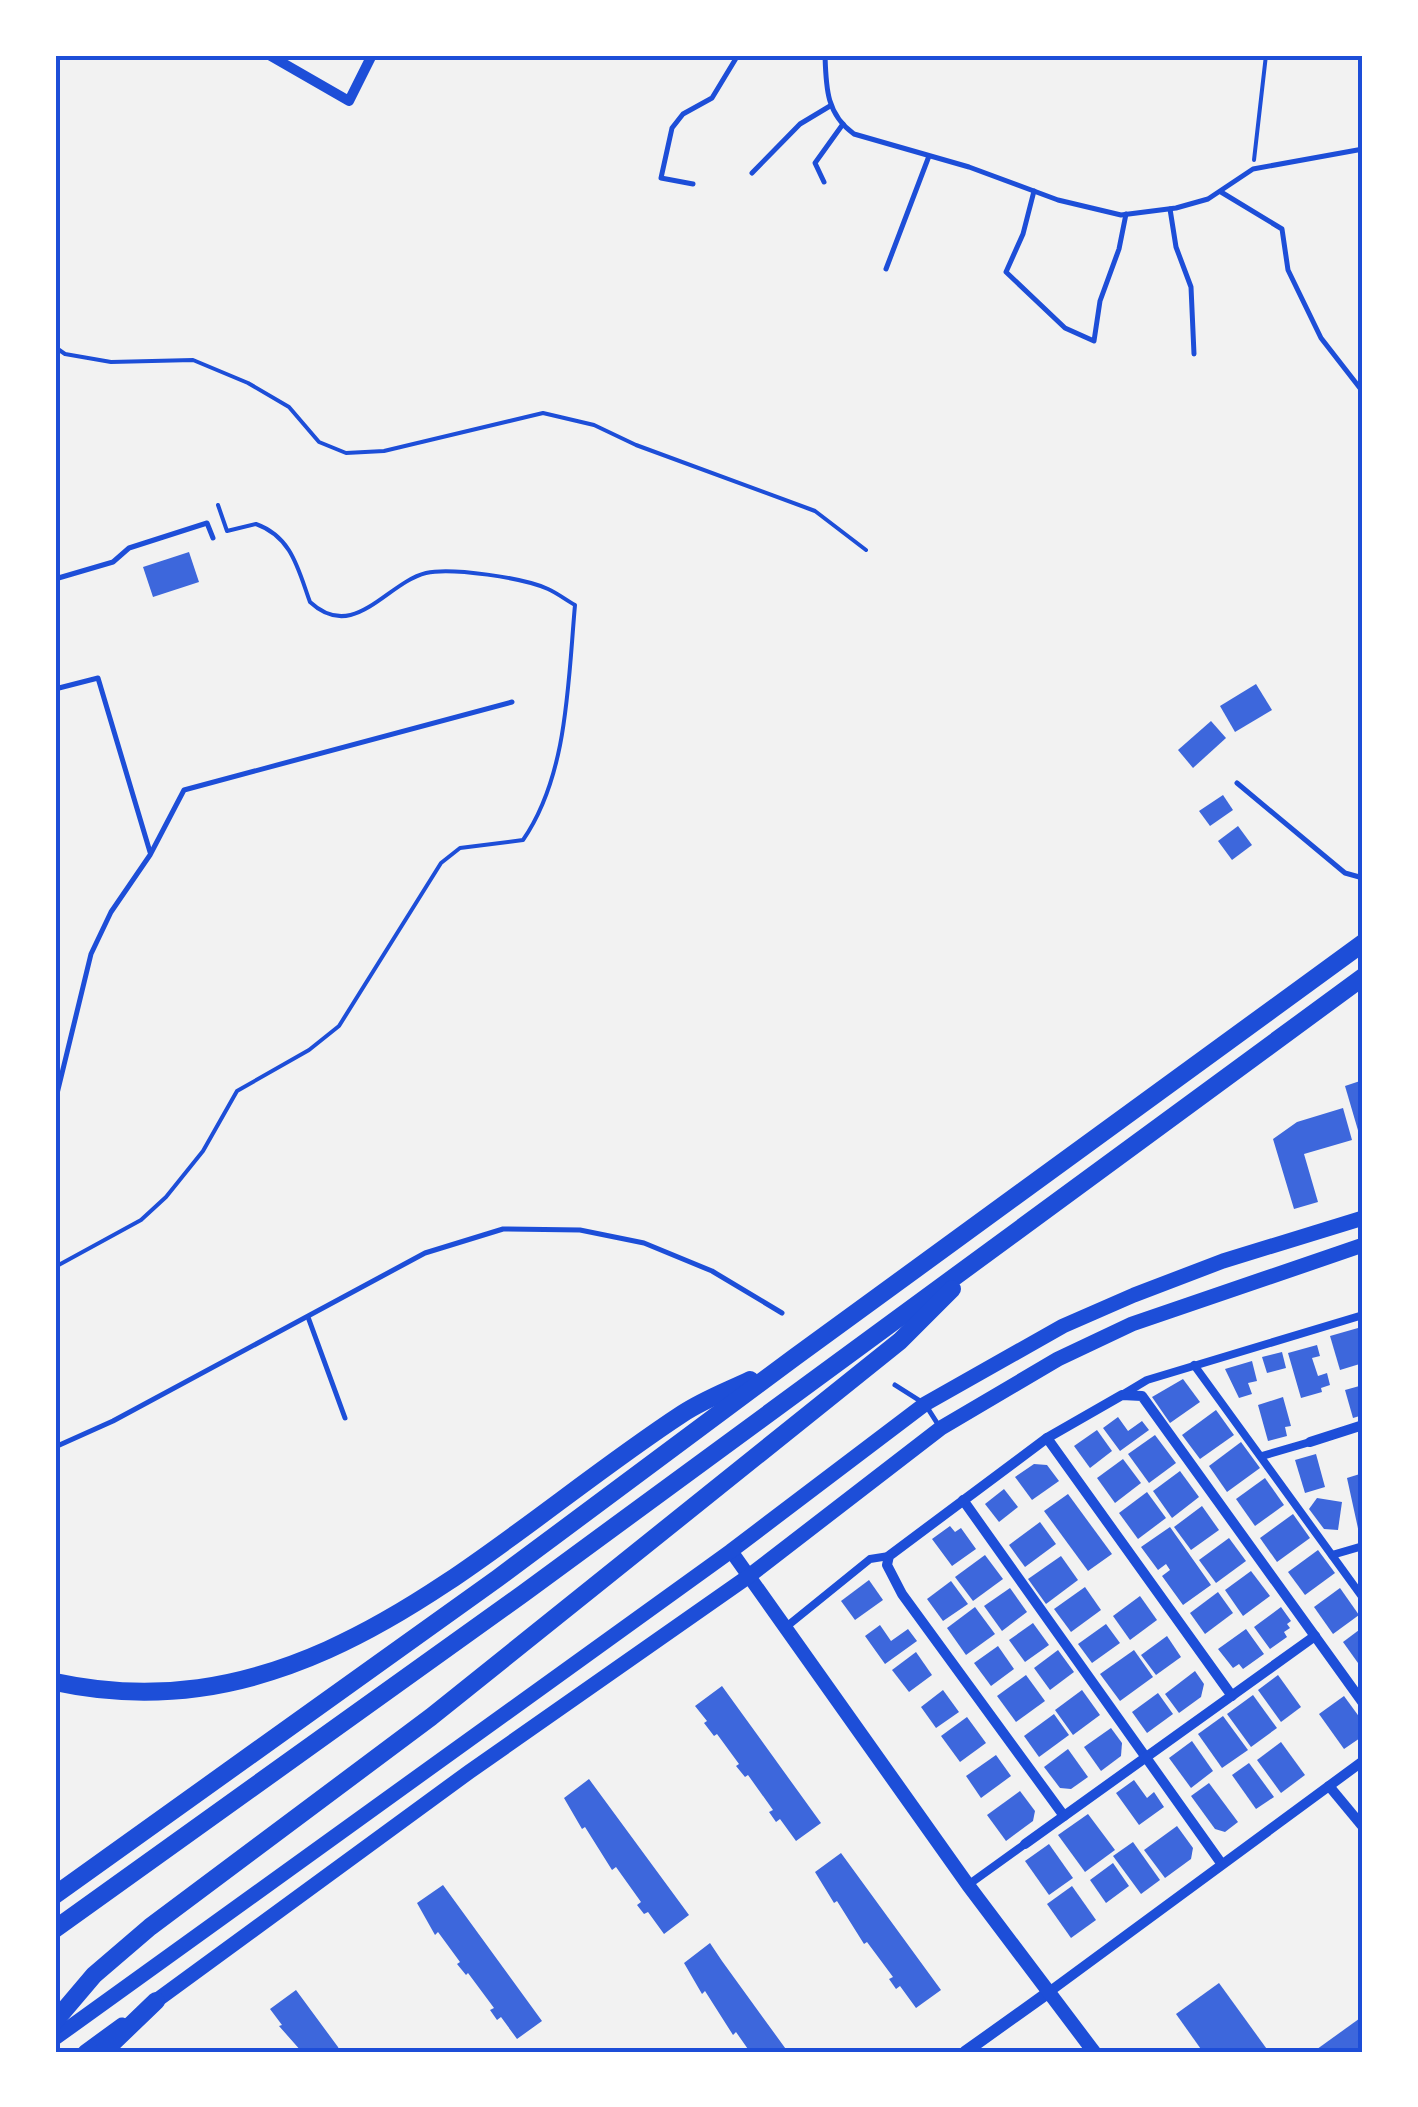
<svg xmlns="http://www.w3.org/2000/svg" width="1418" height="2107" viewBox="0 0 1418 2107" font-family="'Work Sans',sans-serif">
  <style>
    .building { fill: #3d67dc }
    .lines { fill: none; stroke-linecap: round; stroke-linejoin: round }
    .path { stroke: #1d4ed8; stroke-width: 4 }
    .service { stroke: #1d4ed8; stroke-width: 5 }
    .pedestrian { stroke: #1d4ed8; stroke-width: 8 }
    .minor { stroke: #1d4ed8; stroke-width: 10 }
    .tertiary { stroke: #1d4ed8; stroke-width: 12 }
    .secondary { stroke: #1d4ed8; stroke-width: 14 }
    .primary { stroke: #1d4ed8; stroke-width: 15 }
    .trunk { stroke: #1d4ed8; stroke-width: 18 }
    .motorway { stroke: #1d4ed8; stroke-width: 18 }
    .neatline { fill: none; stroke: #1d4ed8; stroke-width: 4 }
  </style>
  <rect width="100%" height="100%" fill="#f2f2f2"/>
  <g class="building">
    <polygon points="189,552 199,582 153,597 143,567"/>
    <polygon points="1256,684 1272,710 1235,732 1220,706"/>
    <polygon points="1211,721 1226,738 1193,768 1178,750"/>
    <polygon points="1223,795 1233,810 1210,826 1199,811"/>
    <polygon points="1238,826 1252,845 1232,860 1218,841"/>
    <polygon points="1363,1080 1363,1143 1362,1144 1345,1086"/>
    <polygon points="1343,1108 1352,1140 1304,1154 1318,1202 1294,1209 1273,1139 1297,1122"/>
    <polygon points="1358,1328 1363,1363 1340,1370 1330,1336"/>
    <polygon points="1317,1345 1320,1356 1312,1358 1318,1376 1327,1373 1330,1385 1321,1388 1322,1392 1301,1398 1288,1353"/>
    <polygon points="1282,1352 1286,1368 1267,1373 1262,1357"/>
    <polygon points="1252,1361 1257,1381 1248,1383 1252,1394 1239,1398 1225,1369"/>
    <polygon points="1183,1379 1200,1402 1170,1423 1152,1397"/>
    <polygon points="1363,1385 1363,1415 1353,1418 1345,1390"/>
    <polygon points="1283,1397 1291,1426 1285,1427 1287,1436 1268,1441 1258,1405"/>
    <polygon points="1216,1410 1234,1435 1200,1459 1182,1435"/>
    <polygon points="1118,1417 1128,1431 1142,1421 1149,1430 1120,1451 1103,1428"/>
    <polygon points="1097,1430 1112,1451 1090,1468 1074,1446"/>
    <polygon points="1155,1435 1176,1463 1149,1483 1128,1454"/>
    <polygon points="1241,1442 1260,1468 1227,1492 1209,1466"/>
    <polygon points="1316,1454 1325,1487 1305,1493 1295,1460"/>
    <polygon points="1123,1459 1141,1483 1115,1503 1097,1478"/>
    <polygon points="1034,1464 1047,1465 1059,1481 1032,1500 1015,1477"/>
    <polygon points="1180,1471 1199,1497 1172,1518 1153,1491"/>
    <polygon points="1363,1473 1363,1532 1359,1533 1347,1478"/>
    <polygon points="1265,1478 1284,1505 1255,1526 1236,1499"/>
    <polygon points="1004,1489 1018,1507 999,1522 985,1504"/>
    <polygon points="1147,1492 1166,1518 1138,1539 1119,1513"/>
    <polygon points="1068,1494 1112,1554 1088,1571 1044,1511"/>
    <polygon points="1317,1498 1342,1502 1338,1530 1324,1529 1309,1509"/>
    <polygon points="1202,1506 1219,1530 1191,1550 1174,1527"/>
    <polygon points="1293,1514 1310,1538 1277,1562 1260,1538"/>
    <polygon points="1040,1522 1056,1544 1025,1567 1009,1545"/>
    <polygon points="950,1526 955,1532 961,1528 976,1549 952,1566 932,1539"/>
    <polygon points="1170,1527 1211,1585 1183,1605 1162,1576 1170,1570 1166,1564 1158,1570 1141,1547"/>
    <polygon points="1229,1538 1246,1561 1216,1583 1199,1560"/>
    <polygon points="1318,1550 1335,1573 1305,1595 1288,1572"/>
    <polygon points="985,1555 1003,1579 973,1601 955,1577"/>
    <polygon points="1061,1556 1078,1580 1046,1604 1028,1579"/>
    <polygon points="1251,1571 1270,1596 1243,1616 1225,1590"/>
    <polygon points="869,1580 883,1600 855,1620 841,1601"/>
    <polygon points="951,1581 968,1604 943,1621 927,1599"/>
    <polygon points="1085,1587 1101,1610 1071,1632 1054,1609"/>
    <polygon points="1010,1588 1027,1612 1002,1631 984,1606"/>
    <polygon points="1340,1588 1359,1615 1333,1634 1314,1607"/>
    <polygon points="1218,1592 1233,1613 1205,1634 1190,1613"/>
    <polygon points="1140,1596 1157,1620 1130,1640 1113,1616"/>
    <polygon points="975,1607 995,1634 966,1655 947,1628"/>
    <polygon points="1281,1607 1291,1621 1287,1624 1290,1628 1284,1632 1287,1637 1270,1649 1254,1627"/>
    <polygon points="1033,1623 1049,1645 1025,1662 1009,1640"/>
    <polygon points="1106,1624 1120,1643 1092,1663 1078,1644"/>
    <polygon points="880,1625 891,1641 908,1629 917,1641 885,1664 865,1636"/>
    <polygon points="1363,1627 1363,1670 1343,1642"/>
    <polygon points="1246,1629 1264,1654 1243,1669 1239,1664 1233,1668 1218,1649"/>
    <polygon points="1167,1636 1181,1657 1156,1675 1141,1655"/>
    <polygon points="998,1646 1014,1669 991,1686 974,1663"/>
    <polygon points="1058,1650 1074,1672 1050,1690 1034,1668"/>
    <polygon points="1134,1650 1153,1677 1120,1701 1100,1674"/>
    <polygon points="916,1652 932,1675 909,1692 892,1670"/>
    <polygon points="1195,1671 1204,1684 1201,1697 1179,1713 1165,1694"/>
    <polygon points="1026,1675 1045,1701 1016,1722 997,1696"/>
    <polygon points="1278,1675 1301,1707 1281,1722 1258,1690"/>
    <polygon points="722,1686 821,1823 796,1841 780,1819 776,1822 769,1812 773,1810 748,1775 745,1777 736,1766 739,1764 717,1734 714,1736 704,1723 707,1721 695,1706"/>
    <polygon points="943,1690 959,1712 936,1728 921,1707"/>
    <polygon points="1082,1690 1100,1715 1073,1735 1055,1710"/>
    <polygon points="1158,1693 1173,1714 1147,1733 1132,1712"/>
    <polygon points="1253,1695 1277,1728 1251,1747 1227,1714"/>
    <polygon points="1344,1696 1363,1722 1363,1736 1344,1749 1319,1714"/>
    <polygon points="1054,1714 1069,1735 1039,1757 1024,1736"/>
    <polygon points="1223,1716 1248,1750 1222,1768 1198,1734"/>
    <polygon points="967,1717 986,1743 960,1762 941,1736"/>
    <polygon points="1111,1728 1122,1743 1121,1756 1101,1771 1084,1747"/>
    <polygon points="1192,1741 1213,1771 1191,1788 1169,1758"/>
    <polygon points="1281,1742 1305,1775 1281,1793 1257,1760"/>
    <polygon points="1068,1749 1088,1777 1071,1789 1060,1788 1044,1767"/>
    <polygon points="996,1755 1011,1776 981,1798 966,1776"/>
    <polygon points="1249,1763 1274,1797 1256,1809 1232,1775"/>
    <polygon points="589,1779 689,1915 664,1934 648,1912 644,1914 637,1905 641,1902 616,1867 612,1870 585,1827 582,1829 564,1798"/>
    <polygon points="1134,1780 1147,1798 1154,1792 1164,1807 1139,1825 1116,1793"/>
    <polygon points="1209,1783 1238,1822 1225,1832 1215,1829 1191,1796"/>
    <polygon points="1020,1791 1035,1811 1033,1821 1006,1841 987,1815"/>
    <polygon points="1088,1814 1115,1850 1085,1872 1058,1835"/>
    <polygon points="1177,1826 1193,1848 1191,1859 1165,1878 1144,1850"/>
    <polygon points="1133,1842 1160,1880 1141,1894 1113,1856"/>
    <polygon points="1049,1844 1073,1878 1049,1895 1025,1861"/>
    <polygon points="841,1853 941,1990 916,2008 900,1986 896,1989 889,1979 893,1977 867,1942 864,1944 837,1901 834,1903 815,1872"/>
    <polygon points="1113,1863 1129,1886 1106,1903 1090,1880"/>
    <polygon points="443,1885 542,2021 517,2039 501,2017 497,2020 490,2010 494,2008 468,1973 466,1975 457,1964 460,1962 438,1932 435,1935 417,1903"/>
    <polygon points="1072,1886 1096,1920 1071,1938 1047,1904"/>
    <polygon points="710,1943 722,1961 788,2052 750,2052 736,2032 733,2035 705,1991 702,1994 684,1963"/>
    <polygon points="1219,1983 1269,2052 1203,2052 1176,2014"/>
    <polygon points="296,1990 338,2047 340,2052 302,2052 279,2026 282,2025 270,2009"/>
    <polygon points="1363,2016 1363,2052 1313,2052"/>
  </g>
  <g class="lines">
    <g class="path">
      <polyline points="1254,160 1266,55"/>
      <polyline points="55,347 65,354 111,362 193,360 248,383 289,407 319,442 346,453 384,451 543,413 594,425 636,445 815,511 866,550"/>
      <path d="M55 1267 141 1220 166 1197 203 1151 237 1091 309 1050 339 1026 441 863 460 848 523 840C568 775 568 682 575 605 566 600 557 593 548 589 524 578 451 567 426 573 386 583 354 643 310 602 298 569 292 537 256 524L227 531 218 505"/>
    </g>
    <g class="service">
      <path d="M825 55C826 87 826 114 854 134L969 167 1058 200 1121 215 1176 208 1208 199 1253 169 1363 149"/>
      <polyline points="752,173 800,124 830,106"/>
      <polyline points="824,182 815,163 843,124"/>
      <polyline points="693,184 661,178 672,128 683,114 712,98 738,55"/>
      <polyline points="1034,191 1023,234 1006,272 1065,328 1094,341 1100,301 1119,249 1126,214"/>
      <polyline points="1221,192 1282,229 1288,270 1321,338 1363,392"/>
      <polyline points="1170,209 1176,247 1191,287 1194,354"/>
      <polyline points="886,269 929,156"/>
      <polyline points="55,579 113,562 129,548 207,523 213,538"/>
      <polyline points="55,689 98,678 150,852"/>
      <polyline points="1237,783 1345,873 1363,878"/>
      <polyline points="55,1102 91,954 111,912 150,855 184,790 512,702"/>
      <polyline points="308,1317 345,1418"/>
      <polyline points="895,1385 925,1404 939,1426"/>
      <polyline points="55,1447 113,1421 425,1253 503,1229 580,1230 644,1243 712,1271 782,1313"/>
    </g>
    <g class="pedestrian">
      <polyline points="1194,1365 1363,1598"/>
      <polyline points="1122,1395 1147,1380 1363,1315"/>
      <polyline points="1262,1456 1310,1442"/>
      <polyline points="1332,1555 1363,1546"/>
      <polyline points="786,1627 870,1559 889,1556"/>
      <polyline points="968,1885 1025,1844"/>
    </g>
    <g class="minor">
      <polyline points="269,55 349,101 372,55"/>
      <polyline points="1047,1438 1232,1696"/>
      <polyline points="1310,1442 1363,1425"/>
      <polyline points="963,1500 1221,1863"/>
      <polyline points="1329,1786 1363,1827"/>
      <polyline points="1064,1816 902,1594 887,1565 889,1556 1047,1438 1122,1395 1142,1396 1363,1703"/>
      <polyline points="1025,1844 1315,1636"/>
      <polyline points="1049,1992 1363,1761"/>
    </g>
    <polyline class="tertiary" points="965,2052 1049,1992"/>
    <polyline class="secondary" points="731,1551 968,1885 1094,2052"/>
    <g class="primary">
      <polyline points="149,2006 469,1772 749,1576 941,1428 1058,1359 1132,1324 1363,1245"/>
      <polyline points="55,2038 731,1551 925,1404 1063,1326 1134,1295 1223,1261 1363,1218"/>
      <polyline points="85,2052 122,2025"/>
    </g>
    <polyline class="trunk" points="103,2052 156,2001"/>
    <g class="motorway">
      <path d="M55 1682C312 1738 488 1541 682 1414 703 1400 727 1391 750 1380"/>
      <polyline points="55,1895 498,1578 795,1357 1363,943"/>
      <polyline points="55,1929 524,1593 1363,977"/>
      <polyline points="55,2021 94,1975 150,1927 431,1717 900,1341 952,1289"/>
    </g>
  </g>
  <rect width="1418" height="2107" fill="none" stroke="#ffffff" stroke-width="115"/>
  <rect x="58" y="58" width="1302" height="1992" class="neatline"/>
</svg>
